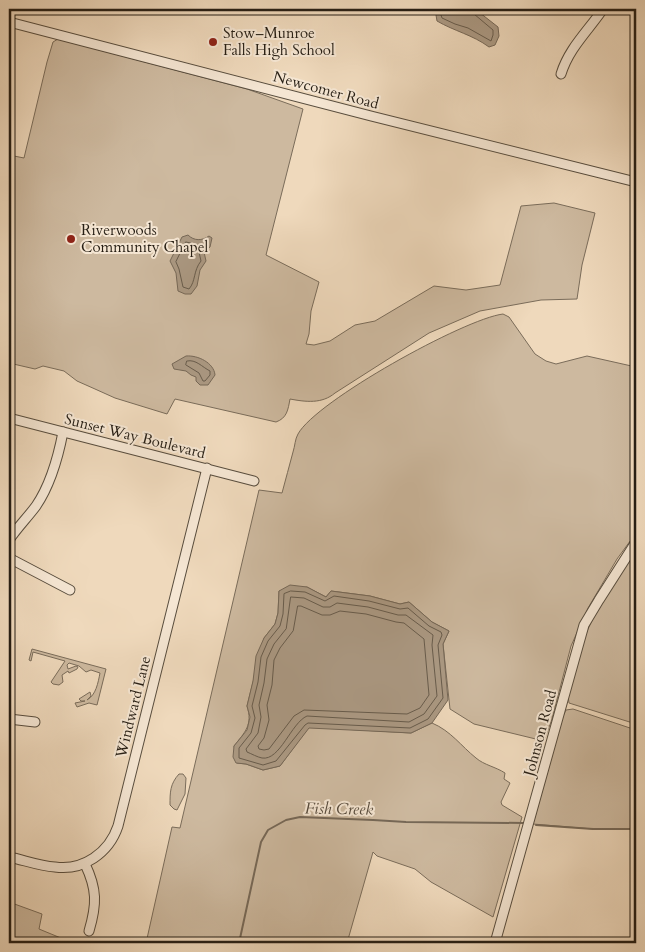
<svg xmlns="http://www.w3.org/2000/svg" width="645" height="952" viewBox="0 0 645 952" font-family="Cardo,serif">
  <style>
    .green { fill: #cdb99f; stroke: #7a6c5a }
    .water { fill: #ab9983; stroke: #766857 }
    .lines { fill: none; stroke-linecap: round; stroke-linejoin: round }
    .shore { stroke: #685c4c; stroke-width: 1 }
    .stream { stroke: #766857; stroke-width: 2 }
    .minor-casing { stroke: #584d3e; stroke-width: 11 }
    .minor { stroke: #f5e6d3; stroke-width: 9 }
    .poi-dot { fill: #8f2418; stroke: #f5e6d3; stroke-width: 2 }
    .labels { text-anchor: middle; stroke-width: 4; stroke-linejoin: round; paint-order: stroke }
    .poi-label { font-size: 15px; fill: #261e14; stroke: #f5e6d3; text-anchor: start }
    .street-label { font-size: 15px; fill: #261e14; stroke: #f5e6d3 }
    .water-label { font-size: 16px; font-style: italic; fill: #55493b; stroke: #f5e6d3 }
  </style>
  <rect width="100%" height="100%" fill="#efd9bc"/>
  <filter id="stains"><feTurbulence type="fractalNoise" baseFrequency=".004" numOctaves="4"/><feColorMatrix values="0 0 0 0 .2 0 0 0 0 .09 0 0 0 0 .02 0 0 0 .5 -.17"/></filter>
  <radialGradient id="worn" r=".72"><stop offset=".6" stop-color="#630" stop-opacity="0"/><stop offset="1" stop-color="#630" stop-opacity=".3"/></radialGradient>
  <g class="green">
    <path d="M58 39 247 89 303 109 266 255 319 282 311 311 309 334 306 344 314 345 330 341 355 325 375 321 434 286 466 290 500 285 521 206 554 203 595 213 582 265 577 299 541 300 480 311 429 333 335 393C322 404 306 402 290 399 288 410 287 418 276 422L175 399 167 414 115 398 95 389 77 381 64 371 43 366 35 369 9 363V155L24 158 47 62 53 42Z"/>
    <path d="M503 314 509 317 535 354 546 361 556 364 587 356 636 367V533L617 559 588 608 571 646 552 719 544 741 474 724 450 709 443 644 449 631 432 622 409 602 400 604 370 596 331 591 326 597 307 587 279 591 278 613 275 624 264 638 247 706C253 725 245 732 234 746L237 763 246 764 263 770 280 766 309 727 411 733 432 723C451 731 461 746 476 758 484 765 496 767 505 773L504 779 510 783 501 802 502 805 522 817 493 917 431 882 415 869 377 856 373 852 347 943H146L172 827 180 828 259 490 282 493C286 479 289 466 293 452 295 446 295 439 298 434 316 401 464 319 503 314Z"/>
    <path d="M636 551V724L569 703 568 695C574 678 577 659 583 642 594 609 617 580 636 551Z"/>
    <path d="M32 649 106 669 97 705 89 703 77 707 75 703 85 701H81L79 699 90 692 91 696 87 700C96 695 98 683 100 673L91 670 86 672 79 666 69 663 67 665 68 669 76 666 78 667 77 669 69 673 68 671 62 675 63 682 59 685 53 684 51 682 65 661 33 652 31 661 29 660Z"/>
    <polygon points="573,709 636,730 636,829 593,829 533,824 563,716 566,710"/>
    <path d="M179 774H183L186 778 185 794 177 810 174 809 170 805C170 792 170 784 179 774Z"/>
    <polygon points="9,902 42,914 39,929 73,943 9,943"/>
  </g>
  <g class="water">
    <path d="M435 9H475L498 27 499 36 495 45 489 47C473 35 454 31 437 21Z"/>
    <path d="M188 235C194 241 202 241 209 236L212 238 210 247 204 252 206 261 200 270 197 286 191 294H185L178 291 176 273 170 261 182 237Z"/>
    <path d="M186 356C198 355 214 363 215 375L208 385H200L196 381V377L191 375 186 371 174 369 172 364Z"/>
    <polygon points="290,585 307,587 326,597 331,591 370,596 400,604 409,602 432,622 449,631 443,644 448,700 432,723 411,733 309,728 280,766 263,770 246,764 236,763 233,757 234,746 247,730 250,717 247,706 253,681 256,656 264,638 275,624 278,613 279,591"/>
  </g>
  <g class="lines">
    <g class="shore">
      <polyline points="439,9 442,18 455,24 468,28 491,41 493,35 493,30 474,14 473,9"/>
      <path d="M186 242 199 245 201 247 199 252 201 261C193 271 196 281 189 289L183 287 179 269 176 262Z"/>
      <path d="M187 361C196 359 202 367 210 371V375L205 381H203L199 373 186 365Z"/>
      <polygon points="291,591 305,592 325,601 334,596 369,601 400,609 408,608 429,626 441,632 442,635 438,645 443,698 428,719 410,728 308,723 305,725 276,761 263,765 239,758 239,748 251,733 255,718 252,706 258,682 261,657 268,641 280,626 283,614 284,594"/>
      <path d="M291 597 304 598 323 607H330L337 603 368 607 398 615H406L433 635 432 645 437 696 424 714 409 722 307 716C291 723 280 761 262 758 257 757 252 754 247 752L246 749 258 733 261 717 259 705 264 683 267 659 274 644 286 629Z"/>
      <polygon points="298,606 301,606 322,615 330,615 340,611 366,614 396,622 404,623 424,639 429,695 420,708 407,714 304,710 294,716 269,749 264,750 259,749 258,746 264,738 269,720 267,705 272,685 274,660 280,648 293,631"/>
    </g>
    <g class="stream">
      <polyline points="536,825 593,829 636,829"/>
      <polyline points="239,943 261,842 268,830 286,820 300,817 373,820 406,822 524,823"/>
    </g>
    <defs>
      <g id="minor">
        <polyline points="9,22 371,116 636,182"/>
        <path d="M561 74C569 48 588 31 603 9"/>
        <polyline points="9,418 254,481"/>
        <path d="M9 540C17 528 27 518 36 506 51 484 58 458 63 432"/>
        <polyline points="9,558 70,590"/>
        <polyline points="9,719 35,722"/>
        <path d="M9 857C24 860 39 866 55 867 83 871 109 853 118 826L207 468"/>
        <path d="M85 864C97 889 97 904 89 931"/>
        <polyline points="495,943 584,625 599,600 636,542"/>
      </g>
    </defs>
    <use href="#minor" class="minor-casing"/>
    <use href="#minor" class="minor"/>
  </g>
  <g class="poi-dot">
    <circle cx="213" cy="42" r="5"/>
    <circle cx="71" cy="239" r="5"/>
  </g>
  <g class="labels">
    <g class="poi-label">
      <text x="223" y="38">Stow–Munroe<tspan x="223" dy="17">Falls High School</tspan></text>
      <text x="81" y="235">Riverwoods<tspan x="81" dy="17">Community Chapel</tspan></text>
    </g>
    <g class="street-label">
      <text transform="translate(326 90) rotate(15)" y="5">Newcomer Road</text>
      <text transform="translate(135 436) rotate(14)" y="5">Sunset Way Boulevard</text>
      <text transform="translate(133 707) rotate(-76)" y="5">Windward Lane</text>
      <text transform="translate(540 733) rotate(-75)" y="5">Johnson Road</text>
    </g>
    <g class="water-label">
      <text transform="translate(339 808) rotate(1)" y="6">Fish Creek</text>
    </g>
  </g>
  <rect width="645" height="952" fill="none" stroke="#efd9bc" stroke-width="30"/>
  <rect x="10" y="10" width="625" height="932" fill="none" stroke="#261e14" stroke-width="2.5"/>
  <rect x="15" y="15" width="615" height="922" fill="none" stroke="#261e14"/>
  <rect width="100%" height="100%" filter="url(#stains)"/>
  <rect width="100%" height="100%" fill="url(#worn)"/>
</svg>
